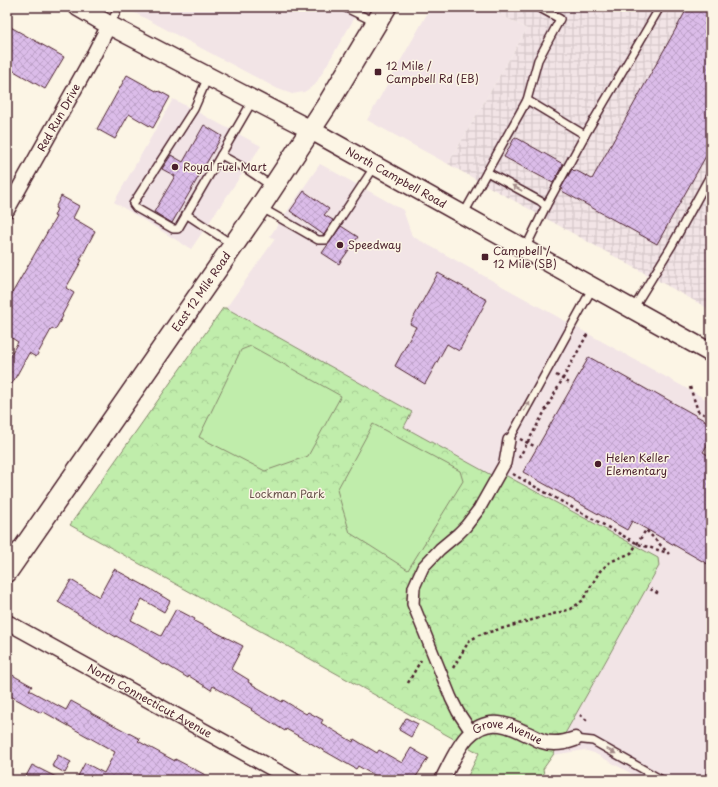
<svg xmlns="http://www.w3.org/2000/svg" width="718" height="787" viewBox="0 0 718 787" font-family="'Playpen Sans',sans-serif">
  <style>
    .built { fill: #f2e4e6 }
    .industrial { fill: url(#industrial-grid) }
    .park { fill: url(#park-crowns); stroke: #85866b }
    .pitch { fill: #c0edab; stroke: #85866b }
    .building { fill: url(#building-cross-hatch); stroke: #4a1f2b }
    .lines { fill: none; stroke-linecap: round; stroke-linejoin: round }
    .service-casing { stroke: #4a1f2b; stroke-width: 10 }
    .pedestrian-casing { stroke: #4a1f2b; stroke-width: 14 }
    .minor-casing { stroke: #4a1f2b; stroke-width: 17 }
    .tertiary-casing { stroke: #4a1f2b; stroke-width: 21 }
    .secondary-casing { stroke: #4a1f2b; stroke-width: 23 }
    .path { stroke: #4a1f2b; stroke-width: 2.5; stroke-dasharray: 3 3; stroke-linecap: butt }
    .service { stroke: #fcf5e5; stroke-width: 7 }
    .pedestrian { stroke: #fcf5e5; stroke-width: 11 }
    .minor { stroke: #fcf5e5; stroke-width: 14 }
    .tertiary { stroke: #fcf5e5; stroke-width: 18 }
    .secondary { stroke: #fcf5e5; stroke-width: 20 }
    .oneway { fill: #a38a88 }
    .poi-dot { fill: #4a1f2b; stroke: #fcf5e5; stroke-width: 1.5 }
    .labels { text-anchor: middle; stroke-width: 3; stroke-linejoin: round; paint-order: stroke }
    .poi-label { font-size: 11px; fill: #4a1f2b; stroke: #fcf5e5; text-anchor: start }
    .street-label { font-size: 11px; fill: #4a1f2b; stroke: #fcf5e5 }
    .park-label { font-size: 11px; fill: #68524b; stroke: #fcf5e5 }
  </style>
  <defs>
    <pattern id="industrial-grid" width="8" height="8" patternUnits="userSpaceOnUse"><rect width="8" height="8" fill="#f2e4e6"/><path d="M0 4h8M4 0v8" fill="none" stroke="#d1c3c5"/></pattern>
    <pattern id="park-crowns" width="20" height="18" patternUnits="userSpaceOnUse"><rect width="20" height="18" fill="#c0edab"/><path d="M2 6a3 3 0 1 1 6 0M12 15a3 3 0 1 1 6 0" fill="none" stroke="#a6cb93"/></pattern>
    <pattern id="building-cross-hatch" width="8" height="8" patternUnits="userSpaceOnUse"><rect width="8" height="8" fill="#dbbce9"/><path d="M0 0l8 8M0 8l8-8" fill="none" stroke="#bda1c8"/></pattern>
  </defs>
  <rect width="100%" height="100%" fill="#fcf5e5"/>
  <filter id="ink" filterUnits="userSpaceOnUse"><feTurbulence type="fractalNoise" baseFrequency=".025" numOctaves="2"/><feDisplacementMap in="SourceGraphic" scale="8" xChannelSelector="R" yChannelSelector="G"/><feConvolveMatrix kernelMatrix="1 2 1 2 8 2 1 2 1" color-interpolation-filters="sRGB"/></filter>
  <g filter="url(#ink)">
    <g class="built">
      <polygon points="124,7 361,7 315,85 304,92 292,94 278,89"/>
      <polygon points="431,7 487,7 527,29 448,164 367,120"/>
      <polygon points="173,99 261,146 191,249 114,202"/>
      <polygon points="320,164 403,210 412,236 711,402 711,780 643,780 594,753 584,750 553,755 659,566 658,558 507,476 491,475 404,427 412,412 226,308 275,239 270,236"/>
    </g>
    <polygon class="industrial" points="487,7 711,7 711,310 448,164 527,29"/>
    <polygon class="park" points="223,308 226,308 412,412 404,427 491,475 507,476 658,558 659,566 553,755 543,769 545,780 466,780 479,753 70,525"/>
    <g class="pitch">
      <polygon points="251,346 341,396 308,456 265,471 199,437 241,350"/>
      <polygon points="373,424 460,471 463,481 408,570 350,533 337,490"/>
    </g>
    <g class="building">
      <polygon points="688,7 711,7 711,147 657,244 562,191 563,189 561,188 572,169 574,171 575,170 592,179"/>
      <polygon points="7,25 64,57 45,89 7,67"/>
      <polygon points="127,75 158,92 159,91 170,97 153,128 129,114 115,139 97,129"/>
      <polygon points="204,125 222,136 172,223 154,212 175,176 162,169 171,155 183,162"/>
      <polygon points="515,137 563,164 553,183 504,157"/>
      <polygon points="304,191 329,209 324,215 333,220 324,235 290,211"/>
      <polygon points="61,196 79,206 73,218 95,231 80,260 82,260 66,288 74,293 62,315 63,316 55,330 52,328 36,357 29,353 7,393 7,361 18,342 7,335 7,302 56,217 54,216 57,209 55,208"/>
      <polygon points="341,226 358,237 339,264 322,253"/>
      <polygon points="438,273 487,300 459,351 447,344 425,384 395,366 416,327 410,324"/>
      <polygon points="589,357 653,393 654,392 711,424 711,439 703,452 711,457 711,566 632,521 627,530 523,472"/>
      <polygon points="114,569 149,588 170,601 164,612 142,599 131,620 161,636 176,609 195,619 194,621 243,646 231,669 249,680 248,682 282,702 283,700 306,714 308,712 323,720 321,723 353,742 354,739 377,753 379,750 402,763 411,748 428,758 414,780 382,780 358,766 356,769 286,729 285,731 251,710 252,709 213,686 211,690 189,676 188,678 165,664 164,665 149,656 150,655 116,636 116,637 58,602 71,580 99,597"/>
      <polygon points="7,672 32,686 29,690 66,710 71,701 91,712 91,713 140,739 138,741 175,761 175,759 215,780 84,780 78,776 85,763 104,773 115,752 42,711 41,713 7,694"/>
      <polygon points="406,718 418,724 411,737 399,730"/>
      <polygon points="58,755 71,762 65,773 52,766"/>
      <polygon points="32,765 62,780 24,780"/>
    </g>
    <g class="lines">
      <defs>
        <g id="service">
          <polyline points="344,7 375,22"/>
          <polyline points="110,24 119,7"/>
          <polyline points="208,77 194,109 133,204 136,208 173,229 178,229 253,100"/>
          <polyline points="527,100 538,60 560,19 538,7"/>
          <polyline points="585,135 660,7"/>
          <polyline points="221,155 248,170 273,187"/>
          <polyline points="487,172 540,201 546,206"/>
          <polyline points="262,208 318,240 326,240 375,166"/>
          <polyline points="186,214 233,245"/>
          <polyline points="463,215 527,100 585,135 546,206 525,249"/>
          <polyline points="633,309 671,247 711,174"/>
          <polyline points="509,440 593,287"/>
          <polyline points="575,739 593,741 662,780"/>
          <polyline points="708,780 711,774"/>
        </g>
        <polyline id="pedestrian" points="472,733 458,712 451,698 413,604 414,587 423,567 440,549 458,534 466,526 479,509 505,463 509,440"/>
        <g id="minor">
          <path id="s1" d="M7 210 92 58 109 25"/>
          <path id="s2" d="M7 622 293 780"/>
          <path id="s3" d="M442 780C449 767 457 748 467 737 485 718 504 722 525 733 531 735 536 739 542 741 553 745 564 743 575 739"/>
        </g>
        <g id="tertiary">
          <path id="s4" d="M78 7 109 25 311 130 711 353"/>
        </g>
        <g id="secondary">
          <path id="s5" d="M7 572 260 207 329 102 386 7"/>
        </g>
      </defs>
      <use href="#service" class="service-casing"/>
      <use href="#pedestrian" class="pedestrian-casing"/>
      <use href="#minor" class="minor-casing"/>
      <use href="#tertiary" class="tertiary-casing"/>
      <use href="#secondary" class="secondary-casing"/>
      <g class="path">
        <polyline points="556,375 571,384"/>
        <polyline points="690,387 698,411 711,418"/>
        <polyline points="520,439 536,447"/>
        <polyline points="519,458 588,333"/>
        <polyline points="513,474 532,485 638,544 668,553"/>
        <polyline points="650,589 659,594"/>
        <polyline points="453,668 469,641 479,635 571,609 582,601 600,571 610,562 631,553 646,530 669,554"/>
        <polyline points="408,683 421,660"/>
        <polyline points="580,715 588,721"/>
      </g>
      <use href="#service" class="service"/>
      <use href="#pedestrian" class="pedestrian"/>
      <use href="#minor" class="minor"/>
      <use href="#tertiary" class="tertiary"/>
      <use href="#secondary" class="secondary"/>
    </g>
    <defs><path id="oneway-solid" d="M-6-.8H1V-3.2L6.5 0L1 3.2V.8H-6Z"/></defs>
    <g class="oneway">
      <use href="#oneway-solid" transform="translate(517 188) rotate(-150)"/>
      <use href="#oneway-solid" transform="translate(527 406) rotate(-61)"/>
      <use href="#oneway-solid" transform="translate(611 751) rotate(29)"/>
    </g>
  </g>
  <g class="poi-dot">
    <rect x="374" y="68" width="8" height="8" rx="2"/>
    <circle cx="175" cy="167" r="4"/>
    <circle cx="340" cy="245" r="4"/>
    <rect x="481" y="253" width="8" height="8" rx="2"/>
    <circle cx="598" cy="464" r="4"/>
  </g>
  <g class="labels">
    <g class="poi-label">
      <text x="386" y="70">12 Mile /<tspan x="386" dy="13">Campbell Rd (EB)</tspan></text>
      <text x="183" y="171">Royal Fuel Mart</text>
      <text x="348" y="249">Speedway</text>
      <text x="493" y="255">Campbell /<tspan x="493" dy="13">12 Mile (SB)</tspan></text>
      <text x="606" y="462">Helen Keller<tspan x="606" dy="13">Elementary</tspan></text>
    </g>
    <g class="street-label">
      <text dy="4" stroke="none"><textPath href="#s1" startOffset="106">Red Run Drive</textPath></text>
      <text dy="4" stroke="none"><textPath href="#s4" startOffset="361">North Campbell Road</textPath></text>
      <text dy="4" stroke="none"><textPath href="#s5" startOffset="341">East 12 Mile Road</textPath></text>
      <text dy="4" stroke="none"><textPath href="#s2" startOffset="163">North Connecticut Avenue</textPath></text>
      <text dy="4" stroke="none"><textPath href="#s3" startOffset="95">Grove Avenue</textPath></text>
    </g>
    <g class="park-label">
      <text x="287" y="498">Lockman Park</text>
    </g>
  </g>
  <rect width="718" height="787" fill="none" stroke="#fcf5e5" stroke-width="24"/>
  <rect x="12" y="12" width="694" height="763" fill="none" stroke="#4a1f2b" stroke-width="1.5" filter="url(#ink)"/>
</svg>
